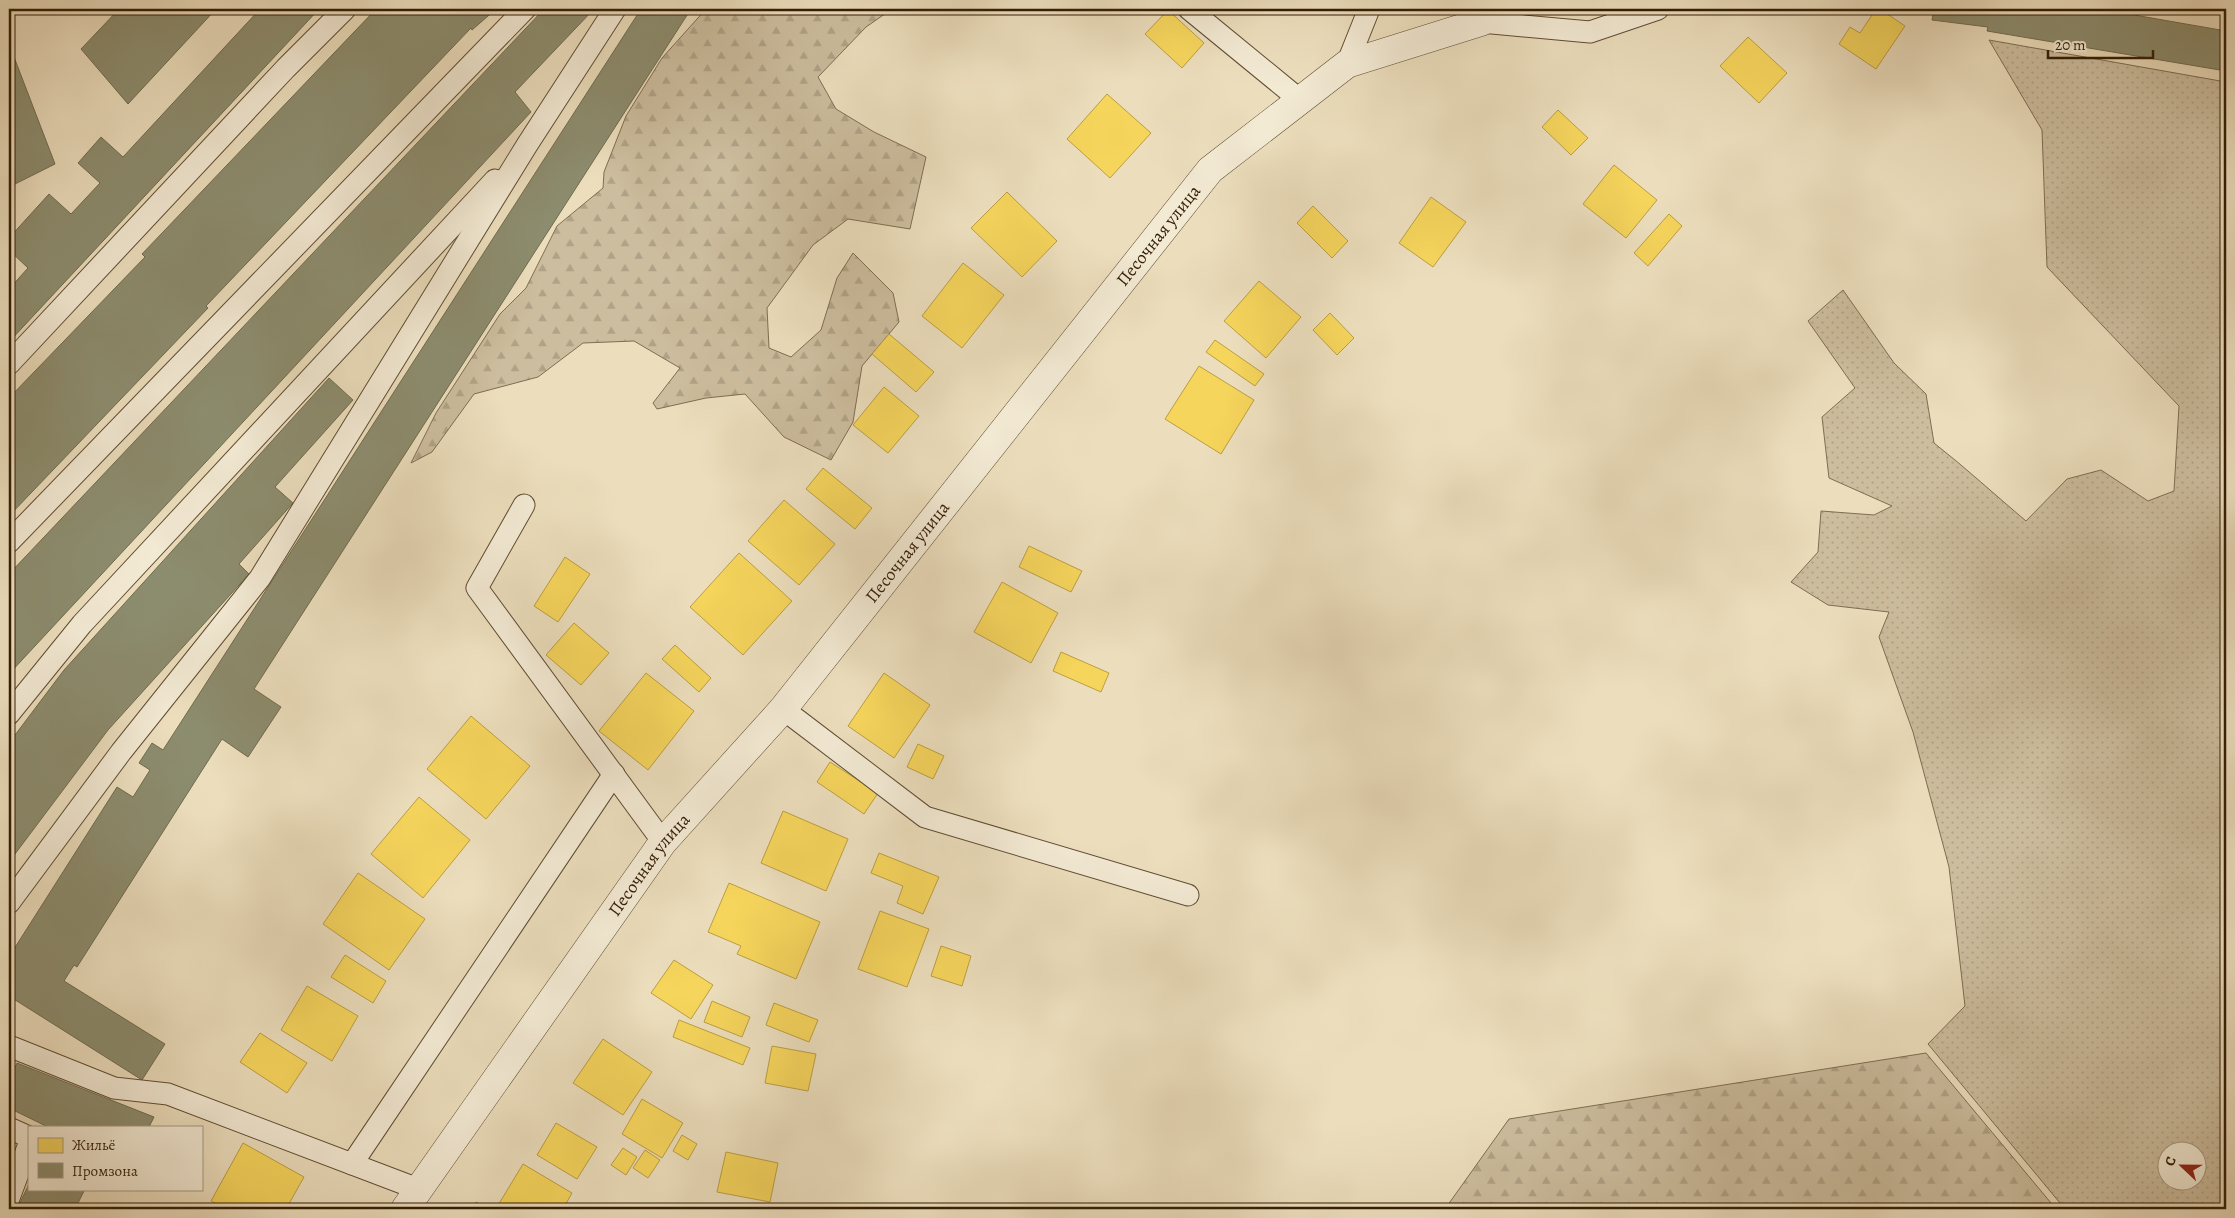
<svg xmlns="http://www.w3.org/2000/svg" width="2235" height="1218" viewBox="0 0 2235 1218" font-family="Alegreya,serif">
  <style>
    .grass { fill: url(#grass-dots); stroke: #7f6d52; fill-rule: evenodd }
    .forest { fill: url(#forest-firs); stroke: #7f6d52 }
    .homes { fill: #f6d55c; stroke: #bb9e42 }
    .industry { fill: #8c8c6e; stroke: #716b4e }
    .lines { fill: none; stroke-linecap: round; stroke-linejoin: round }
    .lane-casing { stroke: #604d33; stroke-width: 23 }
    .street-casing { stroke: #604d33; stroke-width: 29 }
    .lane { stroke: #f3ead4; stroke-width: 21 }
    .street { stroke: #f3ead4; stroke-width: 28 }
    .labels { text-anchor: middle; stroke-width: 5; stroke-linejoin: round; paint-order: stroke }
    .street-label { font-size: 18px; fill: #321d05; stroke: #f3ead4 }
  </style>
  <defs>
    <pattern id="grass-dots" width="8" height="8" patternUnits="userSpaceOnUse" patternTransform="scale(1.25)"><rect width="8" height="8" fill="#ccbd9e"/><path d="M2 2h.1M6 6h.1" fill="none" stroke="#b0a287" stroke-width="1.8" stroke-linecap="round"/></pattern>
    <pattern id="forest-firs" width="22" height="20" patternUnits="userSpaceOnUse" patternTransform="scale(1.25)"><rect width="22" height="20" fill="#ccbd9e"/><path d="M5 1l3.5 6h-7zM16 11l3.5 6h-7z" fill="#b0a287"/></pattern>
  </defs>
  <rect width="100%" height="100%" fill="#ecdebd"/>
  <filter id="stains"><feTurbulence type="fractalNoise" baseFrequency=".004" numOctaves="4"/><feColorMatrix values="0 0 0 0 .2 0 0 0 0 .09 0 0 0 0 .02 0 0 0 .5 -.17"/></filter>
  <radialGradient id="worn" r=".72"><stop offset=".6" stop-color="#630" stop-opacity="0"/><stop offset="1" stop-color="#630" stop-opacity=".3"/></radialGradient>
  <path class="grass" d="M1989 40 2226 82V1209H2065L1928 1044 1965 1006 1949 867 1913 732 1879 637 1889 612 1828 605 1791 582 1818 552 1821 511 1874 515 1892 506 1829 478 1822 417 1855 388 1808 321 1843 290 1894 363 1926 394 1934 443C1966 468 1995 495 2026 521L2067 479 2101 470 2148 501 2174 491 2179 406 2047 267 2042 130ZM2168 1150H2198V1180H2168Z"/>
  <g class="forest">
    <polygon points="706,9 892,9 866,27 818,77 836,109 874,132 926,157 910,229 848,219 813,245 767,308 769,348 791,357 821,330 837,278 853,253 893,293 899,322 862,366 853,422 831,460 784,437 745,394 706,398 657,409 653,403 680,368 634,341 583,343 538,377 474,394 432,452 411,463 436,413 500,314 526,288 557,226 603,188 604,172 626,116 662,58"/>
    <polygon points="1926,1053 2056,1209 1445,1209 1509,1119"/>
  </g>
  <g class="homes">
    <polygon points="1876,9 1880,9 1905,26 1876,69 1839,44 1850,27 1860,33"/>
    <polygon points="1168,10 1204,43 1182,68 1145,34"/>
    <polygon points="1748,37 1787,73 1759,103 1720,66"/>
    <polygon points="1107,94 1151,133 1110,178 1067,139"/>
    <polygon points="1558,110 1588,138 1571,155 1542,127"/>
    <polygon points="1614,165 1657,200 1626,238 1583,204"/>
    <polygon points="1007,192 1057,241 1022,277 971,228"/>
    <polygon points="1431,197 1466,222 1433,267 1399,243"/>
    <polygon points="1313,206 1348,241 1332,258 1297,223"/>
    <polygon points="1669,214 1682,226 1648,266 1634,253"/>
    <polygon points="963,263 1004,295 962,348 922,316"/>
    <polygon points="1259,281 1301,317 1266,358 1224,321"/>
    <polygon points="1330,313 1354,338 1337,355 1313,330"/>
    <polygon points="889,334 934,372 916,392 872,354"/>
    <polygon points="1215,340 1264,374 1255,386 1206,352"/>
    <polygon points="1199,366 1254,400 1221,454 1165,419"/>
    <polygon points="884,387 919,416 888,453 853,425"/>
    <polygon points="823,468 872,508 855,529 806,489"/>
    <polygon points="784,500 835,544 799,585 748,541"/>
    <polygon points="1029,546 1082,571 1071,592 1019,567"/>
    <polygon points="739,553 792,601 743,655 690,607"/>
    <polygon points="565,557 590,574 558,622 534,606"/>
    <polygon points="1002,582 1058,613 1031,663 974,632"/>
    <polygon points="574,623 609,653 581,685 546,655"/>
    <polygon points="675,645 711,678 699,692 662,659"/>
    <polygon points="1061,652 1109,673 1101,692 1053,671"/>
    <polygon points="646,673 694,711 648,770 599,731"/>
    <polygon points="884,673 930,705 894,758 848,726"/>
    <polygon points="471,716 530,766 486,819 427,769"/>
    <polygon points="918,744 944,756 933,779 907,767"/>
    <polygon points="830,762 878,793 864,814 817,782"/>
    <polygon points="419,797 470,840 423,898 371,854"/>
    <polygon points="783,811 848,839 826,891 761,863"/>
    <polygon points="879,853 939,877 923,914 897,903 903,886 871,873"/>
    <polygon points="358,873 425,919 389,970 323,924"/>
    <polygon points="729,883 820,922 796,979 737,954 741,946 708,932"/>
    <polygon points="880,911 929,929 907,987 858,969"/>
    <polygon points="941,946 971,956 962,986 931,976"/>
    <polygon points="345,955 386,981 373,1003 331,977"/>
    <polygon points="674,960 713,985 691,1019 651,993"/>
    <polygon points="307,986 358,1016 332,1061 281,1030"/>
    <polygon points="712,1001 750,1017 742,1037 704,1022"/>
    <polygon points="774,1003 818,1020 809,1042 766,1025"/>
    <polygon points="679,1020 750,1048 743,1065 673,1037"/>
    <polygon points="260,1033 307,1063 287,1093 240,1062"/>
    <polygon points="603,1039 652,1072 623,1115 573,1083"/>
    <polygon points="772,1046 816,1054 808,1091 765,1083"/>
    <polygon points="642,1099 683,1123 662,1158 622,1134"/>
    <polygon points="556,1123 597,1147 577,1179 537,1155"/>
    <polygon points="682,1135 697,1144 688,1160 673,1151"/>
    <polygon points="243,1143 304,1177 286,1209 227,1209 211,1201"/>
    <polygon points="623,1148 637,1157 626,1175 611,1165"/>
    <polygon points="645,1150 660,1160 648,1178 633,1168"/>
    <polygon points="726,1152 778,1163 770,1202 717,1192"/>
    <polygon points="523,1164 572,1193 563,1209 500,1209 497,1207"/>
    <polygon points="476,1202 489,1209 471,1209"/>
  </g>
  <g class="industry">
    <polygon points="119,9 216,9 128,104 81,49"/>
    <polygon points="260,9 319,9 9,342 9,289 28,268 9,250 9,238 49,194 71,214 100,183 78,163 101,137 123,157"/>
    <polygon points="376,9 496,9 472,30 471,28 206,306 208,308 9,516 9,398 145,257 142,254"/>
    <polygon points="544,9 594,9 515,92 531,112 9,674 9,574"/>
    <polygon points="641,9 691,9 254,689 281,707 248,757 222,739 77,967 74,965 64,981 165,1044 142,1080 9,996 9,946 14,949 117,787 133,797 150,770 139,763 152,743 163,750"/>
    <polygon points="1934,9 2100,9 2226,31 2226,71 1987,31 1988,27 1932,20"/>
    <polygon points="9,44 55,164 9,187"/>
    <polygon points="329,378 353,400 275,487 293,503 239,564 249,574 108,730 9,862 9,743 64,670"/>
    <polygon points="17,1063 154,1117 149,1127 48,1127 9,1108 9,1081"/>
    <polygon points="29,1184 29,1189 85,1189 75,1209 17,1209"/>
  </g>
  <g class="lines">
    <defs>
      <g id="lane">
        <polyline points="1189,9 1300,100"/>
        <polyline points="1481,22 1590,32 1658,9"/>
        <polyline points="1347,64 1369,9"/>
        <polyline points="9,364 286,68 345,9"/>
        <polyline points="524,505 477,588 663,842"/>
        <polyline points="9,542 525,9"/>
        <polyline points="783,709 925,817 1188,895"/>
        <polyline points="9,714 82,624 495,180"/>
        <polyline points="9,903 121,752 260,578 527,145 615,9"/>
        <polyline points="9,1046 114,1088 168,1094 418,1189"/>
        <polyline points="9,1128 29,1137"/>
        <polyline points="352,1164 614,774"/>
        <polyline points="9,1198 29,1144"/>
      </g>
      <g id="street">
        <path id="s1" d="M405 1209 663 842 783 709 1210 170 1347 64 1481 22 1503 9"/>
      </g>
    </defs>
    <use href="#lane" class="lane-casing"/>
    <use href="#street" class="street-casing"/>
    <use href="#lane" class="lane"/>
    <use href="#street" class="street"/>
  </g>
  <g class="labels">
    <g class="street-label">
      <text dy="6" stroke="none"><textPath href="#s1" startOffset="1232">Песочная улица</textPath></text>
      <text dy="6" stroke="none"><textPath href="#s1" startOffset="828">Песочная улица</textPath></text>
      <text dy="6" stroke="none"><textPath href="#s1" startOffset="422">Песочная улица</textPath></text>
    </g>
  </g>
  <rect width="2235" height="1218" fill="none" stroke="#ecdebd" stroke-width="30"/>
  <rect x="10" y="10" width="2215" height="1198" fill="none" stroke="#321d05" stroke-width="2.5"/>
  <rect x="15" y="15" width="2205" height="1188" fill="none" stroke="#321d05"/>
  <rect x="28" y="1126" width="175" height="65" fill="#f3ead4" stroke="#a69881"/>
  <rect x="38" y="1138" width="25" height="15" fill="#f6d55c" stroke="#a69881"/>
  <text x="72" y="1150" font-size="15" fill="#321d05">Жильё</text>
  <rect x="38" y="1163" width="25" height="15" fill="#8c8c6e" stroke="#a69881"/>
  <text x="72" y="1176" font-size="15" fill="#321d05">Промзона</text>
  <g transform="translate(2182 1166) rotate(292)"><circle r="24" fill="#f3ead4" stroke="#a69881"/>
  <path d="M0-4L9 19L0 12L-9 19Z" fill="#8f2418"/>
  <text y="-8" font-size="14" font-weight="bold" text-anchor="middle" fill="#321d05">С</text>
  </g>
  <path d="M2048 50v8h105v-8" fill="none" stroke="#321d05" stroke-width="2.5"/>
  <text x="2055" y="50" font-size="15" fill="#321d05" stroke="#f3ead4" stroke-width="4" paint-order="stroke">20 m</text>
  <rect width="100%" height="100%" filter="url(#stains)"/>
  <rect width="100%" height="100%" fill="url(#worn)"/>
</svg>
